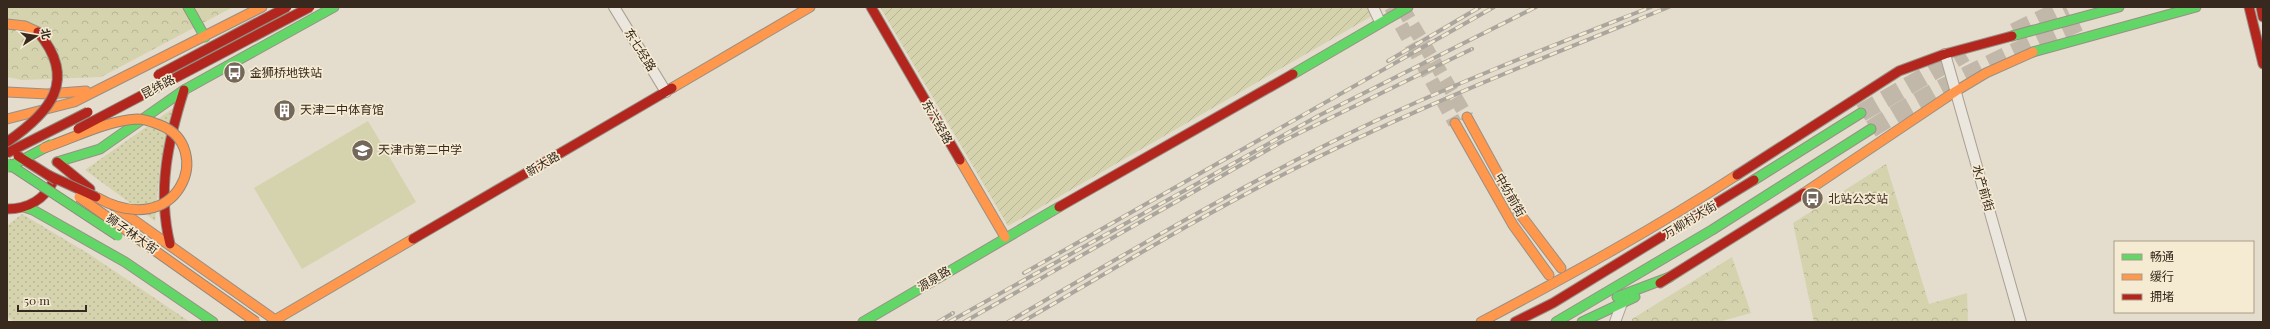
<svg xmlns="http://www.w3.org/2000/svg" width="2270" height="329" viewBox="0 0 2270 329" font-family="'Playfair Display','Noto Sans SC',serif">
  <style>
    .grass { fill: #d4d3ae }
    .forest { fill: url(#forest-crowns) }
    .park { fill: url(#park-dots) }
    .garden { fill: url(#garden-furrows) }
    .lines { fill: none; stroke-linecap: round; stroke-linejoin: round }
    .secondary-tunnel { stroke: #c1b8a9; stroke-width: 14; stroke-dasharray: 14 7; stroke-linecap: butt }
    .highway-tunnel { stroke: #c1b8a9; stroke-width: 18; stroke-dasharray: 18 9; stroke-linecap: butt }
    .street-casing { stroke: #a9a195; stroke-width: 12 }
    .fast-casing { stroke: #989085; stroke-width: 11 }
    .slow-casing { stroke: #989085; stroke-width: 11 }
    .jam-casing { stroke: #989085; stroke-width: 11 }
    .street { stroke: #ece7de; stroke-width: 10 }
    .fast { stroke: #63d668; stroke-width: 9 }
    .slow { stroke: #ff974d; stroke-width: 9 }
    .jam { stroke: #b3261e; stroke-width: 9 }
    .rail-casing { stroke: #aba69d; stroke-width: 4 }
    .rail { stroke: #f5ead2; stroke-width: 2.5; stroke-dasharray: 8; stroke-linecap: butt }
    .fast-bridge-casing { stroke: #8e877c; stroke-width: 11; stroke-linecap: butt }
    .slow-bridge-casing { stroke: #8e877c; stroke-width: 11; stroke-linecap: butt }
    .jam-bridge-casing { stroke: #8e877c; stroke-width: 11; stroke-linecap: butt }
    .fast-bridge { stroke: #63d668; stroke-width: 9 }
    .slow-bridge { stroke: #ff974d; stroke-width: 9 }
    .jam-bridge { stroke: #b3261e; stroke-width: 9 }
    .labels { text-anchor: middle; stroke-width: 3.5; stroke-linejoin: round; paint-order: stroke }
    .street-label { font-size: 12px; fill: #37291d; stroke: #f5ead2 }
    .poi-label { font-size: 12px; fill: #37291d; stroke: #f5ead2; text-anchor: start }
  </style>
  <defs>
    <pattern id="forest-crowns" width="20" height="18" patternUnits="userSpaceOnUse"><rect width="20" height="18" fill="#d4d3ae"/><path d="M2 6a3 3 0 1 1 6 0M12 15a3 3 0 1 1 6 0" fill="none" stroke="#b7b595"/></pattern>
    <pattern id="park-dots" width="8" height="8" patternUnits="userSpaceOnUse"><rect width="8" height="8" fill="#d4d3ae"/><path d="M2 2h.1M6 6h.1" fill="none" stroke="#b7b595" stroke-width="1.8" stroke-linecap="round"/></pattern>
    <pattern id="garden-furrows" width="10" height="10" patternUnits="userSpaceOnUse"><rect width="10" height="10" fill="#d4d3ae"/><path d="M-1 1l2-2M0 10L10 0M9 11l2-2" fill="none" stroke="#b7b595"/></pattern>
  </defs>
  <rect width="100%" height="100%" fill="#e4dccc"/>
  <polygon class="grass" points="368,121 416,202 302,269 254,188"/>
  <g class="forest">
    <polygon points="7,7 233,7 101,77 22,80 7,77"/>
    <polygon points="1886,164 1929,304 1967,293 1968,322 1814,322 1793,223"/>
    <polygon points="1732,257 1751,313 1718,322 1632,322 1632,319"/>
  </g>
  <g class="park">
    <polygon points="172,109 160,167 155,221 85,170"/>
    <polygon points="22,214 89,254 190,322 14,322 7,316 7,226"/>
  </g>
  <polygon class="garden" points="880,7 1376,7 1379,12 1008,226"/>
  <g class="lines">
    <g class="secondary-tunnel">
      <polyline points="1391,7 1455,123"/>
      <polyline points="1402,7 1467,117"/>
    </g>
    <g class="highway-tunnel">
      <polyline points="2014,32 2066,7"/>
      <polyline points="1861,113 1965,53"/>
      <path d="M1871 129C1939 86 2011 53 2084 20"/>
    </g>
    <defs>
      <g id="street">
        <polyline points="614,7 666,92"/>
        <polyline points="1373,7 1380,22"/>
        <polyline points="1945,54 2021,322"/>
        <polyline points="1615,322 1622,303"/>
      </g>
      <g id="fast">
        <polyline points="188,7 205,37"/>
        <polyline points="2012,36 2119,7"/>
        <polyline points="2033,52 2196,7"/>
        <polyline points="1293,74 1408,7"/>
        <polyline points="57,162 100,149 184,90 334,7"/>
        <polyline points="1754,180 1861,113"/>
        <polyline points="24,207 33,210 125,262 213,322"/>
        <polyline points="1617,297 1670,277"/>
        <polyline points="863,322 1059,207"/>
        <polyline points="1556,322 1712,230 1871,129"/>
        <polyline points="1582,322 1635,297"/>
      </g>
      <g id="slow">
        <polyline points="7,24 25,26 38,32"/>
        <polyline points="672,88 810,7"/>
        <polyline points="7,92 47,94 86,91"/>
        <polyline points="1467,117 1520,214 1561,268"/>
        <polyline points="7,119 74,102 262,7"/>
        <polyline points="1455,123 1513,225 1549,275"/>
        <polyline points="960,160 1005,237"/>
        <polyline points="1804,193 1956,91 1986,73 2033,52"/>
        <polyline points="114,206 278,322"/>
        <polyline points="275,320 413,239"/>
        <path d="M1481 322C1568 276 1654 229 1737 175"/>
      </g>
      <g id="jam">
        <polyline points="871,7 960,160"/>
        <polyline points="2249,7 2263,64"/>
        <polyline points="2261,7 2263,17"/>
        <polyline points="57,162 90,189"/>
        <polyline points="1737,175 1899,71 1945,54 2012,36"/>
        <polyline points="1059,207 1293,74"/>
        <path d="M7 209C28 209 45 199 54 180"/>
        <polyline points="413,239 672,88"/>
        <path d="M170 244C157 191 168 141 184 90"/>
        <polyline points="1660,283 1804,193"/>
        <polyline points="1515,322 1553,303 1754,180"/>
      </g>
    </defs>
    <use href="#street" class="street-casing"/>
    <use href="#fast" class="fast-casing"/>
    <use href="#slow" class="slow-casing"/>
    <use href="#jam" class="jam-casing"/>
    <use href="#street" class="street"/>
    <use href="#fast" class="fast"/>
    <use href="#slow" class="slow"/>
    <use href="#jam" class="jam"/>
    <defs>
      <g id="rail">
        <polyline points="1388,61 1480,7"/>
        <polyline points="1024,273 1494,7"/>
        <polyline points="938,322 953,313"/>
        <polyline points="949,322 1318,116 1536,7"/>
        <polyline points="964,322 1285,140 1472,49"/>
        <path d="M1008 322C1127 253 1246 182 1371 123 1463 80 1557 44 1651 7"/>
        <path d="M1022 322C1114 269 1205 213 1300 166 1420 106 1545 57 1669 7"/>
      </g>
    </defs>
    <use href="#rail" class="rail-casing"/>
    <use href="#rail" class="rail"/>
    <defs>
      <g id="fast-bridge">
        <polyline points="7,163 118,236"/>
        <polyline points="7,168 52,144"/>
      </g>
      <g id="slow-bridge">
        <path d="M44 148C74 138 105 121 137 119 146 119 152 122 160 125 216 147 179 244 96 197"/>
        <polyline points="79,197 256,322"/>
      </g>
      <g id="jam-bridge">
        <polyline points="158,75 287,7"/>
        <polyline points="78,129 310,7"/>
        <path d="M7 142C49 113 79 81 38 32"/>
        <polyline points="7,153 88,112"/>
        <polyline points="18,156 56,180"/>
        <polyline points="48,175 96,197"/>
      </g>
    </defs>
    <use href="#fast-bridge" class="fast-bridge-casing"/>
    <use href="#slow-bridge" class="slow-bridge-casing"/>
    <use href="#jam-bridge" class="jam-bridge-casing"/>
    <use href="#fast-bridge" class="fast-bridge"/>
    <use href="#slow-bridge" class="slow-bridge"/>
    <use href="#jam-bridge" class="jam-bridge"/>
  </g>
  <defs>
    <symbol id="bus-disc" viewBox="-11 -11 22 22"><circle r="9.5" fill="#74685a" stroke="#f5ead2"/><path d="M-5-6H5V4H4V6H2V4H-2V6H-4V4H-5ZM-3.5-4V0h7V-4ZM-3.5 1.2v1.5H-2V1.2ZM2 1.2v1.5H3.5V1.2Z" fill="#fff"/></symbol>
    <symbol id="building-disc" viewBox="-11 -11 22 22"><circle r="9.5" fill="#74685a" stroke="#f5ead2"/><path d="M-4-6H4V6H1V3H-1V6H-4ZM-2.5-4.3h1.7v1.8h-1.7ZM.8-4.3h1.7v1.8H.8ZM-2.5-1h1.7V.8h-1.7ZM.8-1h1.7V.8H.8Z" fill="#fff"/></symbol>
    <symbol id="school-disc" viewBox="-11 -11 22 22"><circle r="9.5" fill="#74685a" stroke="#f5ead2"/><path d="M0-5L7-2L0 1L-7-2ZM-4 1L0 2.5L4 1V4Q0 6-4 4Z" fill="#fff"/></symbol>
  </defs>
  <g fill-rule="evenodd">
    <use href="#bus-disc" x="222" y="60" width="25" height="25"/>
    <use href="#building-disc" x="272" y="98" width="25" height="25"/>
    <use href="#school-disc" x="350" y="138" width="25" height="25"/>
    <use href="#bus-disc" x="1800" y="186" width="25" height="25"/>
  </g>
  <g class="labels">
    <g class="street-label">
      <text transform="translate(640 50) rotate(58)" y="4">东七经路</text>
      <text transform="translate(158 87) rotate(-28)" y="4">昆纬路</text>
      <text transform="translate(937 122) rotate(60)" y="4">东六经路</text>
      <text transform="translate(543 164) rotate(-30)" y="4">新大路</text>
      <text transform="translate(1983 188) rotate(74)" y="4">水产前街</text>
      <text transform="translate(1510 195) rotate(60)" y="4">中纺前街</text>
      <text transform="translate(1690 220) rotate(-31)" y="4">万柳村大街</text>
      <text transform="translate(132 234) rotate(35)" y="4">狮子林大街</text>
      <text transform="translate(934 279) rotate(-31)" y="4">源泉路</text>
    </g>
    <g class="poi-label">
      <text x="250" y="77">金狮桥地铁站</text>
      <text x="300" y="114">天津二中体育馆</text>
      <text x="378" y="154">天津市第二中学</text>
      <text x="1828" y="203">北站公交站</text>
    </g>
  </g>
  <rect width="2270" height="329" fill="none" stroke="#37291d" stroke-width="16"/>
  <rect x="2114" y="241" width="140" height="72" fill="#f5ead2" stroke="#a99d8a"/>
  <rect x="2122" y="254" width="20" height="6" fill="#63d668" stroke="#a99d8a"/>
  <text x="2150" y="261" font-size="12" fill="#37291d">畅通</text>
  <rect x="2122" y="274" width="20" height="6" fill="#ff974d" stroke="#a99d8a"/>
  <text x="2150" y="281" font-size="12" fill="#37291d">缓行</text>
  <rect x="2122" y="294" width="20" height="6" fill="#b3261e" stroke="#a99d8a"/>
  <text x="2150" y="301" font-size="12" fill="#37291d">拥堵</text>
  <g transform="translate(36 36) rotate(78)" stroke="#f5ead2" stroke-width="3" paint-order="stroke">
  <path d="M0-3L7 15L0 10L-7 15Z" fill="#37291d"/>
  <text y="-6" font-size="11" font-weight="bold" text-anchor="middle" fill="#37291d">北</text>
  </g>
  <path d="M18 305v6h68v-6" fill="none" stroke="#37291d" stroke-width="2"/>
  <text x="24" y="305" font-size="12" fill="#37291d" stroke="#f5ead2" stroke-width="3" paint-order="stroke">50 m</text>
</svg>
